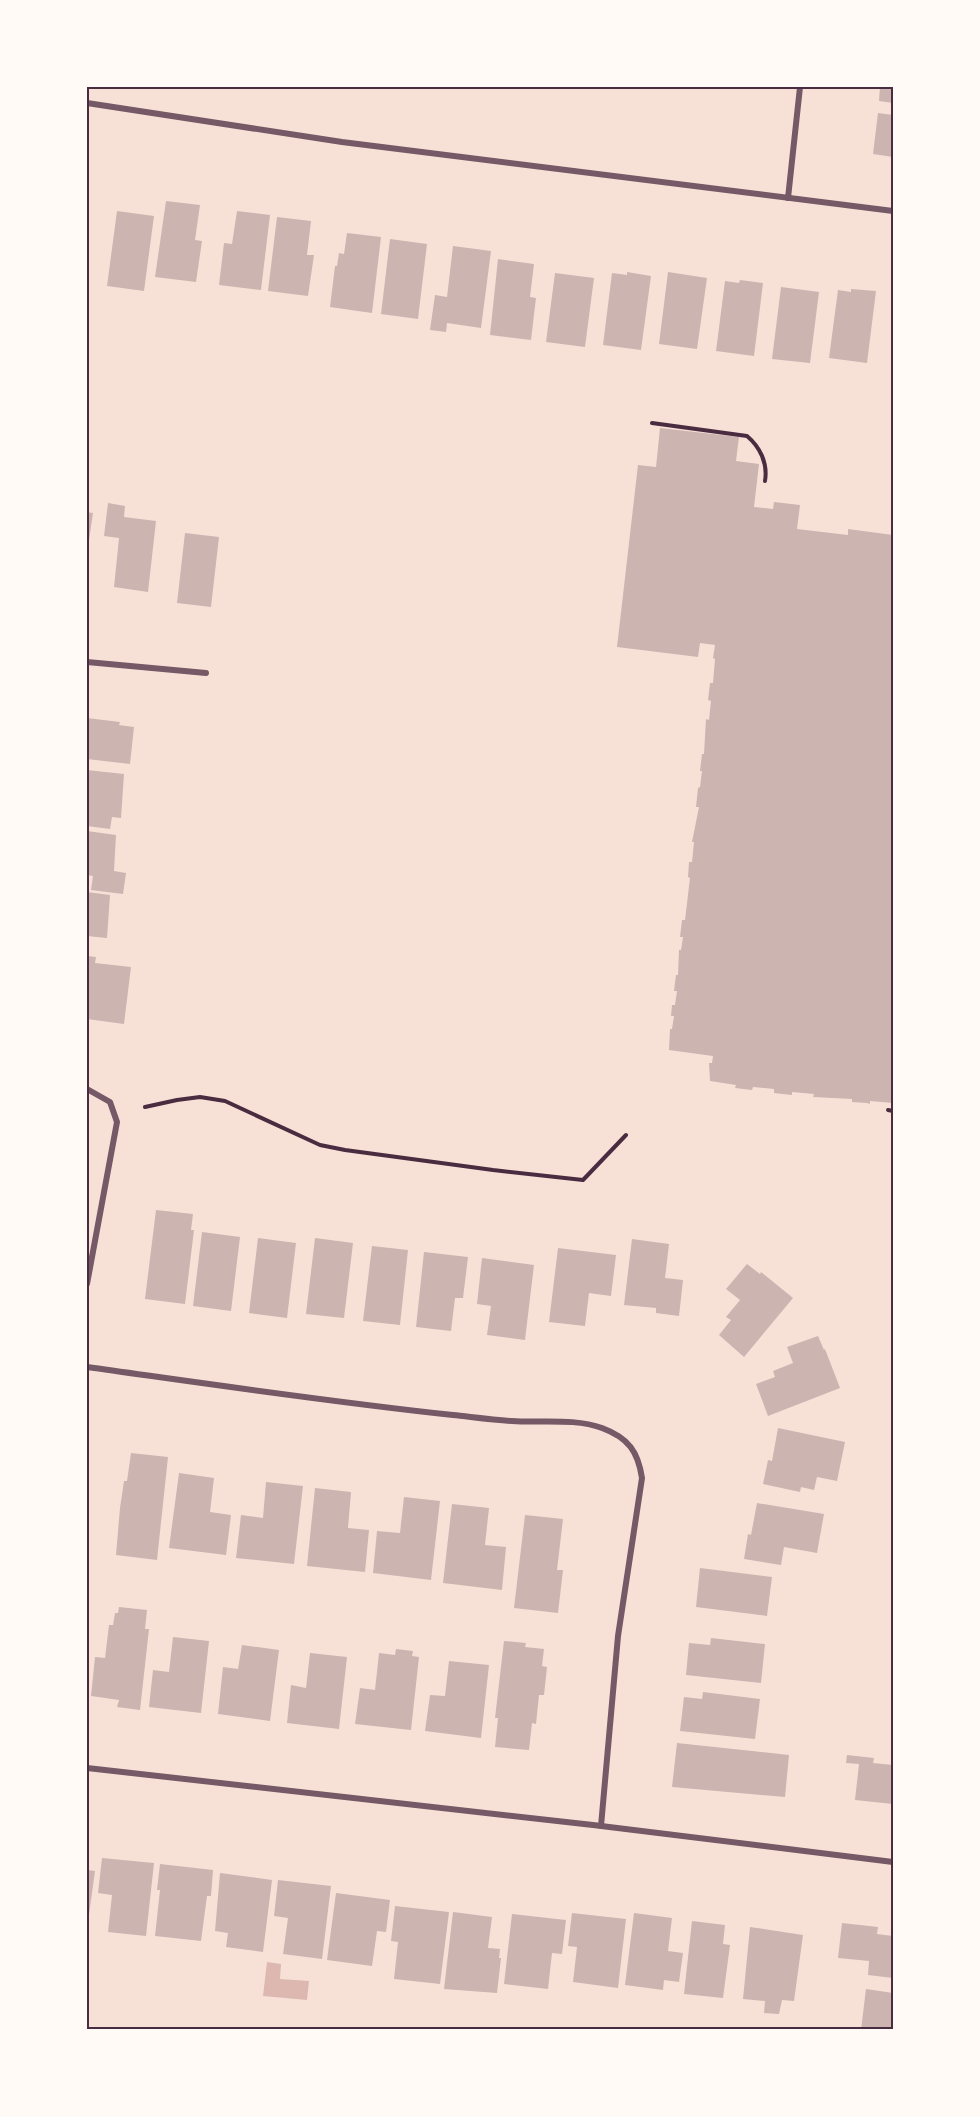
<svg xmlns="http://www.w3.org/2000/svg" width="980" height="2117" viewBox="0 0 980 2117" font-family="'Nunito Sans',sans-serif">
  <style>
    .water { fill: #dcb8b0 }
    .building { fill: #ccb4b1 }
    .lines { fill: none; stroke-linecap: round; stroke-linejoin: round }
    .path { stroke: #4a2c40; stroke-width: 4 }
    .minor { stroke: #755966; stroke-width: 6 }
    .neatline { fill: none; stroke: #4a2c40; stroke-width: 2 }
  </style>
  <rect width="100%" height="100%" fill="#f7e1d7"/>
  <polygon class="water" points="267,1962 281,1964 280,1979 309,1981 307,2000 263,1996"/>
  <g class="building">
    <polygon points="880,87 893,87 893,103 879,101"/>
    <polygon points="878,113 893,115 893,157 873,154"/>
    <polygon points="166,201 200,205 195,240 202,241 196,282 155,277"/>
    <polygon points="117,211 154,216 144,291 107,286"/>
    <polygon points="237,211 270,215 261,290 219,285 224,243 232,244"/>
    <polygon points="277,217 311,221 307,255 314,255 308,296 268,291"/>
    <polygon points="347,233 381,237 372,313 330,307 335,266 337,266 339,253 344,254"/>
    <polygon points="390,239 427,244 418,319 381,314"/>
    <polygon points="453,246 491,251 481,328 447,323 446,332 430,330 435,295 447,297"/>
    <polygon points="498,259 534,264 530,297 536,298 531,340 490,335"/>
    <polygon points="627,272 651,276 641,350 603,345 612,273 627,275"/>
    <polygon points="668,272 707,278 697,349 659,344"/>
    <polygon points="555,273 594,278 585,347 546,342"/>
    <polygon points="740,280 763,283 754,356 716,351 725,281 739,283"/>
    <polygon points="781,287 819,292 810,363 772,359"/>
    <polygon points="851,289 876,291 867,363 829,358 838,290 851,292"/>
    <polygon points="660,428 739,437 736,461 759,464 754,507 773,509 774,502 800,505 797,529 848,535 848,529 893,535 893,1103 870,1101 870,1104 867,1103 852,1102 852,1099 813,1097 814,1094 792,1092 792,1095 774,1093 774,1089 753,1087 752,1090 735,1088 736,1085 710,1081 709,1063 712,1063 713,1056 669,1050 670,1029 672,1029 674,1016 671,1016 672,1005 675,1005 677,991 674,991 676,975 678,975 679,950 681,950 683,937 680,937 682,920 685,920 690,878 688,877 689,862 692,862 694,842 692,842 699,807 696,807 698,788 700,787 702,771 700,771 702,754 704,754 706,719 709,720 711,701 708,700 710,683 713,683 715,659 713,658 715,645 700,643 698,657 617,647 638,465 656,467"/>
    <polygon points="108,503 125,506 124,517 156,521 148,592 114,587 119,538 104,536"/>
    <polygon points="87,512 93,513 88,547 87,546"/>
    <polygon points="185,533 219,537 211,607 177,603"/>
    <polygon points="87,718 120,722 119,725 134,727 130,764 87,759"/>
    <polygon points="87,770 124,774 121,818 112,817 110,829 87,826"/>
    <polygon points="87,831 116,835 114,871 126,873 123,894 91,890 93,876 87,875"/>
    <polygon points="87,892 110,895 107,938 87,936"/>
    <polygon points="87,956 96,957 95,963 131,967 124,1024 87,1019"/>
    <polygon points="156,1210 193,1214 191,1230 194,1230 185,1304 145,1299"/>
    <polygon points="202,1232 240,1237 231,1311 193,1306"/>
    <polygon points="258,1238 296,1243 287,1318 249,1313"/>
    <polygon points="315,1238 353,1243 344,1318 306,1314"/>
    <polygon points="632,1239 669,1244 665,1278 683,1280 679,1316 656,1313 656,1308 624,1305"/>
    <polygon points="372,1246 408,1250 400,1325 363,1321"/>
    <polygon points="558,1248 616,1255 611,1296 589,1293 585,1326 549,1322"/>
    <polygon points="424,1252 468,1257 463,1298 455,1298 451,1331 416,1327"/>
    <polygon points="482,1258 534,1265 525,1340 487,1335 491,1306 477,1304"/>
    <polygon points="747,1264 760,1274 761,1272 793,1298 744,1357 719,1335 731,1320 726,1317 740,1300 726,1289"/>
    <polygon points="818,1336 824,1350 825,1349 840,1388 768,1416 756,1384 775,1377 773,1371 793,1363 787,1347"/>
    <polygon points="778,1428 845,1442 837,1481 817,1477 814,1490 801,1487 800,1492 763,1484 768,1460 772,1461"/>
    <polygon points="131,1453 168,1457 157,1560 116,1555 120,1508 124,1481 127,1481"/>
    <polygon points="179,1473 214,1478 210,1512 231,1515 226,1555 169,1548"/>
    <polygon points="266,1482 303,1486 294,1564 236,1558 241,1515 263,1518"/>
    <polygon points="315,1488 351,1492 348,1528 369,1530 365,1572 307,1566"/>
    <polygon points="404,1497 440,1501 431,1580 373,1573 377,1531 400,1533"/>
    <polygon points="757,1503 824,1514 817,1553 784,1547 781,1565 744,1559 748,1534 751,1535"/>
    <polygon points="452,1504 489,1508 485,1545 506,1547 502,1590 443,1583"/>
    <polygon points="525,1515 563,1519 557,1570 563,1570 558,1613 514,1608"/>
    <polygon points="700,1568 772,1577 767,1616 696,1607"/>
    <polygon points="119,1607 147,1610 145,1629 149,1629 140,1710 117,1707 119,1700 91,1696 95,1657 105,1658 109,1625 113,1625 115,1613 118,1613"/>
    <polygon points="173,1637 209,1641 201,1713 149,1707 153,1670 169,1672"/>
    <polygon points="711,1638 765,1644 761,1683 686,1675 689,1643 710,1645"/>
    <polygon points="504,1641 526,1643 525,1647 544,1649 542,1666 547,1667 544,1695 539,1695 536,1724 532,1723 529,1750 495,1747 498,1718 495,1718"/>
    <polygon points="242,1645 279,1650 270,1721 218,1714 223,1667 238,1669"/>
    <polygon points="396,1649 413,1651 412,1656 419,1657 411,1730 355,1724 360,1688 375,1690 379,1653 395,1655"/>
    <polygon points="310,1653 347,1657 339,1729 287,1723 291,1685 306,1688"/>
    <polygon points="449,1661 489,1665 481,1738 425,1731 430,1695 445,1696"/>
    <polygon points="703,1692 760,1699 755,1739 680,1731 684,1697 702,1699"/>
    <polygon points="677,1743 789,1755 785,1797 672,1787"/>
    <polygon points="847,1755 874,1758 873,1763 893,1765 893,1804 855,1800 859,1764 846,1763"/>
    <polygon points="102,1858 154,1863 146,1936 108,1932 112,1895 98,1893"/>
    <polygon points="160,1864 213,1870 211,1896 207,1896 201,1941 155,1936 160,1890 157,1890"/>
    <polygon points="87,1870 95,1871 88,1922 87,1921"/>
    <polygon points="220,1873 272,1880 263,1952 226,1947 228,1933 215,1931"/>
    <polygon points="278,1880 331,1886 322,1959 283,1954 288,1918 274,1916"/>
    <polygon points="336,1893 390,1900 386,1932 377,1931 372,1966 327,1960"/>
    <polygon points="395,1906 449,1912 440,1984 394,1979 398,1942 391,1941"/>
    <polygon points="453,1912 492,1917 488,1948 500,1949 499,1958 501,1958 497,1993 444,1989"/>
    <polygon points="572,1913 626,1919 618,1988 573,1982 577,1947 568,1946"/>
    <polygon points="634,1913 672,1918 668,1951 683,1953 679,1982 664,1980 663,1990 625,1985"/>
    <polygon points="512,1914 566,1920 562,1954 552,1953 548,1989 504,1984"/>
    <polygon points="692,1921 725,1925 723,1944 730,1945 723,1998 684,1994"/>
    <polygon points="842,1923 878,1927 877,1934 893,1936 893,1978 868,1975 869,1961 838,1958"/>
    <polygon points="750,1927 803,1935 794,2001 782,2000 779,2014 764,2013 765,2001 743,1999"/>
    <polygon points="866,1989 893,1993 893,2030 861,2030"/>
  </g>
  <g class="lines">
    <g class="path">
      <path d="M652 423 747 436C760 447 768 463 765 481"/>
      <polyline points="145,1107 177,1100 200,1097 225,1101 320,1145 345,1150 493,1170 583,1180 626,1135"/>
      <polyline points="888,1110 893,1111"/>
    </g>
    <g class="minor">
      <polyline points="87,103 342,142 893,211"/>
      <polyline points="788,198 800,87"/>
      <polyline points="87,662 206,673"/>
      <polyline points="87,1089 110,1102 117,1122 87,1284"/>
      <path d="M87 1367C209 1384 331 1402 453 1415 472 1417 492 1420 512 1421 541 1423 575 1418 602 1428 629 1438 638 1452 642 1478L618 1636 601 1826"/>
      <polyline points="87,1768 593,1825 893,1862"/>
    </g>
  </g>
  <rect width="980" height="2117" fill="none" stroke="#fffaf5" stroke-width="177"/>
  <rect x="88" y="88" width="804" height="1940" class="neatline"/>
</svg>
